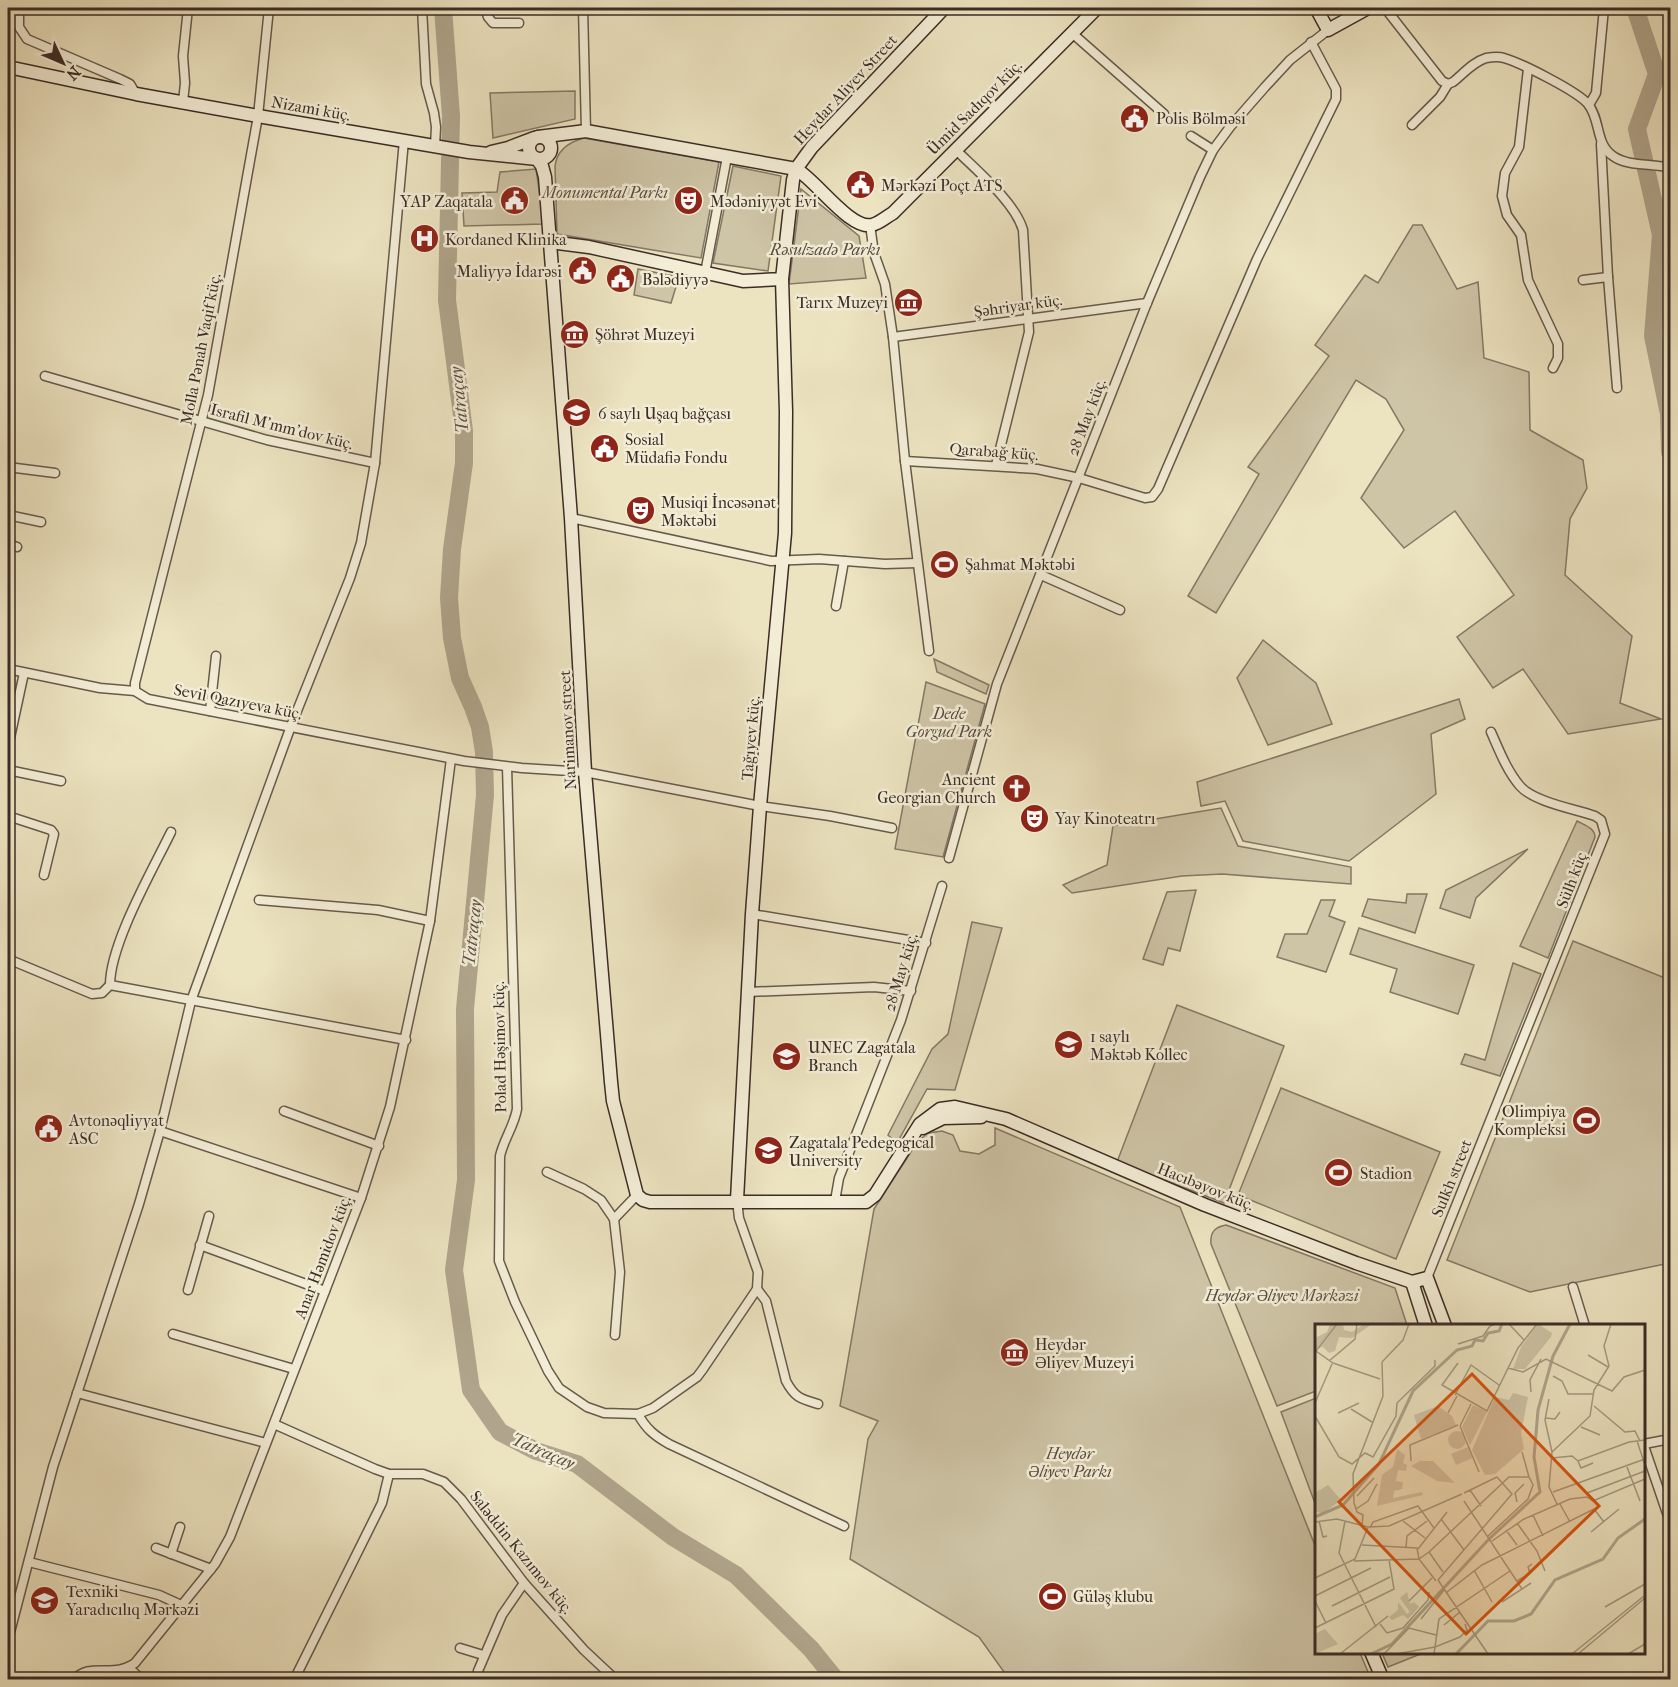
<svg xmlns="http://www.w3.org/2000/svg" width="1678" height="1687" viewBox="0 0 1678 1687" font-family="'IM FELL French Canon',serif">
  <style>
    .green { fill: #cec4a6; stroke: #847866; stroke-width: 1.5 }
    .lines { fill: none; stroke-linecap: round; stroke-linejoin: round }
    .river { stroke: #b0a58c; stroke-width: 18 }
    .street-casing { stroke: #675a4c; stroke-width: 11 }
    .secondary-casing { stroke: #3b2c26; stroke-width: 15 }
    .street { stroke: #f3edd6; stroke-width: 8 }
    .secondary { stroke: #f3edd6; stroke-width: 12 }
    .labels { text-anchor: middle; stroke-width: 5; stroke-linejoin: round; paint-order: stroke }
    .street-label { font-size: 16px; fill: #3b2c26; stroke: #f3edd6 }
    .poi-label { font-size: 16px; fill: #3b2c26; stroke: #f3edd6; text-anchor: start }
    .park-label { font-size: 16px; font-style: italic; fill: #584a40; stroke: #f3edd6 }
    .water-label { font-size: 18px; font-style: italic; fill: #5e5045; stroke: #f3edd6 }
    .inset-river { fill: none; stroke: #b0a58c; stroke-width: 3 }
    .inset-road { fill: none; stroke: #a59a82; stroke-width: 1.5 }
    .view { fill: #d7540f; fill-opacity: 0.15; stroke: #d7540f; stroke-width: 3 }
    .inset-edge { fill: none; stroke: #3b2c26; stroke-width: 3 }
  </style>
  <rect width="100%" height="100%" fill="#ece3c0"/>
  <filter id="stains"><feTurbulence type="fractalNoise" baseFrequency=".00333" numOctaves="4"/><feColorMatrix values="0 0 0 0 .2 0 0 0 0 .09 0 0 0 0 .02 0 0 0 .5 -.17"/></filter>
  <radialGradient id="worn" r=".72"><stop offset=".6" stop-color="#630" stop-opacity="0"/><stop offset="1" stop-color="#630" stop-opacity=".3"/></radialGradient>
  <g class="green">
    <polygon points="575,91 575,119 493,138 490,93"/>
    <path d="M584 138 719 162 701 258 557 234 555 166C557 150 569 142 584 138Z"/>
    <polygon points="733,166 781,176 768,271 713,263"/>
    <polygon points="536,169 544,224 464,226 462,193 497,192 500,172"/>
    <polygon points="801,189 859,236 866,278 789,284"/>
    <polygon points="1413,225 1422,225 1457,289 1478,282 1484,358 1529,372 1530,430 1583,460 1587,488 1570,519 1565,575 1632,636 1620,703 1661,719 1568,734 1523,669 1493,688 1457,637 1514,595 1455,511 1404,548 1361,498 1404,430 1386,399 1356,380 1216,613 1188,596 1259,474 1248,467 1329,356 1315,345 1365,275 1378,283"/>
    <polygon points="638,269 679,277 671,303 634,295"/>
    <polygon points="1263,640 1316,683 1332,724 1268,745 1237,678"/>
    <polygon points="934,659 989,685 986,694 937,672"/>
    <polygon points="926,682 985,704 943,857 895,849"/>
    <polygon points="1459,699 1465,719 1431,734 1436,794 1349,861 1243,841 1225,801 1201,806 1197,782"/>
    <polygon points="1221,808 1238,846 1351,867 1351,884 1222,874 1182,876 1072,893 1063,885 1107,865 1113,826"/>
    <path d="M1577 821C1584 825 1595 828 1595 837L1548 958 1520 946Z"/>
    <polygon points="1528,849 1476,898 1470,918 1440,908 1446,890"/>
    <polygon points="1196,890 1180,951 1168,948 1163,965 1143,959 1167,892"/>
    <polygon points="1407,894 1427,894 1415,933 1362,916 1368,899 1406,903"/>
    <polygon points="1321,900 1335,900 1329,916 1345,922 1326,972 1277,957 1285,934 1307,934"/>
    <polygon points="972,922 1002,928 955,1090 927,1089 897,1143 888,1135 932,1049 948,1034"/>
    <polygon points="1359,928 1474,965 1458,1014 1390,992 1397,969 1350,954"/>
    <polygon points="1573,941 1670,980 1670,1263 1530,1292 1447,1260"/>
    <polygon points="1513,963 1541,974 1500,1076 1461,1064 1465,1054 1485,1060"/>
    <polygon points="1177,1005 1284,1046 1224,1203 1117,1162"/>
    <polygon points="1281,1088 1440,1152 1396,1259 1238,1195"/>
    <polygon points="995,1128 1180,1207 1316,1548 1316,1652 1360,1653 1371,1679 1009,1679 979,1637 850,1559 868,1439 878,1421 840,1406 874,1209 918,1141 928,1133 942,1131 953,1135 960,1151 979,1154 995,1145"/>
    <path d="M1226 1225 1395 1288 1407 1325 1316 1326V1391L1277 1406 1211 1244C1210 1233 1214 1227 1226 1225Z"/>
    <polygon points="1316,1398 1316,1506 1281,1412"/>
    <polygon points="1382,1653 1423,1653 1388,1667"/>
  </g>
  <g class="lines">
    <g class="river">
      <polyline points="443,8 451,116 447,300 464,431 464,463 452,549 449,598 452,638 460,678 473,707 480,727 484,752 485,795 465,1009 466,1180 454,1270 471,1390 500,1432 536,1451 577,1464 673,1537 736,1575 811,1649 836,1680"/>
      <polyline points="1635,8 1657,74 1637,129 1661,235 1653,336 1669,414 1670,452"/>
    </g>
    <defs>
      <g id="street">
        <polyline points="19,8 19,27 27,39 120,79 130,84 136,94"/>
        <polyline points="422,8 426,84 434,113 436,127 435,146"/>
        <polyline points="485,8 488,17 493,23 519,23"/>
        <polyline points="583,8 586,131"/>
        <path d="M1385 8 1442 81 1448 84 1453 82C1463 74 1473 62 1486 58 1492 57 1498 56 1504 58 1521 63 1577 91 1588 104 1601 120 1595 144 1613 156 1628 167 1653 163 1670 168"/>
        <polyline points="1072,33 1164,114"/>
        <polyline points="1528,69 1519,147 1505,173 1502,196 1507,215 1521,235 1528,280 1558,344 1558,358 1553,368"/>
        <polyline points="183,102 185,83 183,56 188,8"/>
        <polyline points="1589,105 1596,93 1604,8"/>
        <polyline points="1412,125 1440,97 1448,84"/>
        <polyline points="1191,136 1213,150"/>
        <polyline points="1601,144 1608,277 1617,388"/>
        <path d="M955 149C976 170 1015 202 1023 230L1029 332 996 465"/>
        <polyline points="870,225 874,253 885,284 893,337 905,461 929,651"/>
        <polyline points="705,273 727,157"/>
        <polyline points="1583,280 1608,277"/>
        <polyline points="893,337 1147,303"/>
        <polyline points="45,376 267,440 375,463"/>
        <polyline points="905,461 1037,469 1079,478 1145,498 1152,497 1158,489 1257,259 1336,99 1336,89 1311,42"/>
        <polyline points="8,467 55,473"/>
        <polyline points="8,515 41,522"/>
        <polyline points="571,518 771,561 819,559 885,564 917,563"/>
        <polyline points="8,544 17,547"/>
        <polyline points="1041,575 1120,610"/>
        <polyline points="836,606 844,561"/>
        <polyline points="8,669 100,688 135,691 148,699 464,761 522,768 585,772 760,806 830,816 892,828"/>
        <polyline points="135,691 135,683 208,395 258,116 269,8"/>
        <polyline points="210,711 216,656"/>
        <polyline points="8,747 24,673"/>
        <path d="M507 767 517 1109C514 1126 504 1139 500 1156L499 1261 515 1302 548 1371 559 1388 587 1407 604 1413 638 1414 653 1408 697 1377 703 1369 757 1289 758 1272 739 1218 737 1200"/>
        <polyline points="8,770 61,781"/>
        <polyline points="8,816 51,830 54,834 44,875"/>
        <polyline points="949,858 997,684 1147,303 1200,177 1213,150 1230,127 1265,87 1290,60 1328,30"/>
        <polyline points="259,900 378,910 430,921"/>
        <polyline points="752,914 926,943"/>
        <polyline points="8,959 92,994 102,993 110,985 406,1040"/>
        <path d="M110 985C110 944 152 871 171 832"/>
        <polyline points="748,992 874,987 911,991"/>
        <polyline points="284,1111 379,1146"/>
        <polyline points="160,1131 361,1198"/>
        <polyline points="547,1172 584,1189 601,1200 614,1219 620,1272 615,1335"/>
        <polyline points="835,1201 839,1178 901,1020 942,886"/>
        <polyline points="614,1219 637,1195"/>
        <polyline points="200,1245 325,1291"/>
        <path d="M1427 1278 1605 834 1601 820 1595 816C1575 809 1534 802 1520 786 1507 771 1499 750 1491 732"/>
        <polyline points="1573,1287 1585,1326"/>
        <path d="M757 1289 766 1301 786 1381C795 1398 801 1399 818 1404"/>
        <polyline points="188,1290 209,1216"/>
        <polyline points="173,1334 294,1369"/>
        <polyline points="77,1393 266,1443"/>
        <path d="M638 1414C646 1429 655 1436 669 1444L844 1526"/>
        <polyline points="274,1424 375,1469 389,1474 423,1474 444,1482 461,1499 524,1583 584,1650 616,1680"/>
        <polyline points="1644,1444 1670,1439"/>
        <polyline points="1644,1446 1670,1522"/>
        <polyline points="156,1548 211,1569"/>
        <polyline points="171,1554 180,1527"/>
        <polyline points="29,1562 159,1595 181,1605"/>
        <polyline points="8,1640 53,1467 139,1204 160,1131 191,1001 291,726 350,578 361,543 375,463 404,140"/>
        <polyline points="460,1648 483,1655"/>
        <polyline points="128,1667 142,1680"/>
        <polyline points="478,1671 502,1615 524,1583"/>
        <path d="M74 1680C90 1661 113 1679 135 1663L215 1564 230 1537 361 1198 390 1107 430 921 451 759"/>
        <polyline points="294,1680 382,1503 389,1474"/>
      </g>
      <g id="secondary">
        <polyline points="1316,8 1328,30 1368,8"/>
        <polyline points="8,67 136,94 258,116 469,152 537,159 542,166 545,177 571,518 585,772 611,1082 613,1101 637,1195 643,1200 650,1202 866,1202 875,1195 920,1124 940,1109 955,1107 1006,1119 1205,1205 1356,1263 1412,1282"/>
        <circle cx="540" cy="148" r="11"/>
        <path d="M538 137 586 131 796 169C816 180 850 230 872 225 880 223 886 217 893 213L1097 8"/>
        <polyline points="491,152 508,148 534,138"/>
        <polyline points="550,242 589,247 743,281 782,279 793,180 796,169 812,147 944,8"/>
        <polyline points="923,1128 943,1118 981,1117"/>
        <polyline points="737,1200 752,914 760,806 785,533 786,412 782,279"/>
        <polyline points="1412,1282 1427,1278 1445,1326"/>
        <polyline points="1412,1282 1426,1326"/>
        <polyline points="1371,1652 1383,1680"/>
      </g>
    </defs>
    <use href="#street" class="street-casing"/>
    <use href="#secondary" class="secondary-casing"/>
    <use href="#street" class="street"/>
    <use href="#secondary" class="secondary"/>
  </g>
  <defs>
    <symbol id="civic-disc" viewBox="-11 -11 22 22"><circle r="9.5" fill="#8f2418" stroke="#f3edd6"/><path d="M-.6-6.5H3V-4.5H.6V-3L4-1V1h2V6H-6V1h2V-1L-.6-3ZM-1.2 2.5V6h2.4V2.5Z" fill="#fff"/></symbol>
    <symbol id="theatre-disc" viewBox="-11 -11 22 22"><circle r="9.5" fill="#8f2418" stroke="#f3edd6"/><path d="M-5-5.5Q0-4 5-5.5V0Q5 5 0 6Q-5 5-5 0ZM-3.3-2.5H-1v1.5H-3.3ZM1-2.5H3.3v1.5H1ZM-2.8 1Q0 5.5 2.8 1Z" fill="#fff"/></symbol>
    <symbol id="hospital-disc" viewBox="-11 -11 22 22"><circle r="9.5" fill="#8f2418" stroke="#f3edd6"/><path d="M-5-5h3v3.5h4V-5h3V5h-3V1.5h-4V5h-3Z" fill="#fff"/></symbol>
    <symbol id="museum-disc" viewBox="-11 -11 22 22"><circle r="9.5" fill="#8f2418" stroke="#f3edd6"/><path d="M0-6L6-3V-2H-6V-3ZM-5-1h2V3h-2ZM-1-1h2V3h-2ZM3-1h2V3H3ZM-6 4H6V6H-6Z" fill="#fff"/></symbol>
    <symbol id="school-disc" viewBox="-11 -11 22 22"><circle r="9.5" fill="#8f2418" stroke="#f3edd6"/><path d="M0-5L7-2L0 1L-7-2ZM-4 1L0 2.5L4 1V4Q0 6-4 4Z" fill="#fff"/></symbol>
    <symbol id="stadium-disc" viewBox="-11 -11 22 22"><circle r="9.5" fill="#8f2418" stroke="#f3edd6"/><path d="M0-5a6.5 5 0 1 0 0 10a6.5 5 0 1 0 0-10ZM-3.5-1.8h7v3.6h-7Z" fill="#fff"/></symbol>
    <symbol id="church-disc" viewBox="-11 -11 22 22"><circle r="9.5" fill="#8f2418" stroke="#f3edd6"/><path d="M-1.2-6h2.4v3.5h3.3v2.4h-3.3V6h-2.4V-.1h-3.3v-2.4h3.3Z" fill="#fff"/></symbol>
    <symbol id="university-disc" viewBox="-11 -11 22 22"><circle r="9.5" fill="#8f2418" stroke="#f3edd6"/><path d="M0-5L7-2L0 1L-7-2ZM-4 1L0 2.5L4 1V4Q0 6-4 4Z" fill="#fff"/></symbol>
  </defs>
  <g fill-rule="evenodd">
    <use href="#civic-disc" x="1118" y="102" width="33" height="33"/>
    <use href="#civic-disc" x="844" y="168" width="33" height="33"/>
    <use href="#civic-disc" x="498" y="184" width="33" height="33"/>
    <use href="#theatre-disc" x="672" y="184" width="33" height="33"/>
    <use href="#hospital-disc" x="408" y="222" width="33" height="33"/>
    <use href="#civic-disc" x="566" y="254" width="33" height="33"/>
    <use href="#civic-disc" x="604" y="262" width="33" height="33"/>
    <use href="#museum-disc" x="892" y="286" width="33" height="33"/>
    <use href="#museum-disc" x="558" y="318" width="33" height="33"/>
    <use href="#school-disc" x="560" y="396" width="33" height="33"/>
    <use href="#civic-disc" x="588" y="432" width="33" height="33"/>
    <use href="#theatre-disc" x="624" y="494" width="33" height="33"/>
    <use href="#stadium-disc" x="928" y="548" width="33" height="33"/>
    <use href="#church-disc" x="1000" y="772" width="33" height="33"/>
    <use href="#theatre-disc" x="1018" y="802" width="33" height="33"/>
    <use href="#school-disc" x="1052" y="1028" width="33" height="33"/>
    <use href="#university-disc" x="770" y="1040" width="33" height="33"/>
    <use href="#stadium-disc" x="1570" y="1104" width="33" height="33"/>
    <use href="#civic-disc" x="32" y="1112" width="33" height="33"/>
    <use href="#school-disc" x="752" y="1134" width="33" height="33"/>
    <use href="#stadium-disc" x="1322" y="1156" width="33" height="33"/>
    <use href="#museum-disc" x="998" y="1336" width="33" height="33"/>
    <use href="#stadium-disc" x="1036" y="1580" width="33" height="33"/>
    <use href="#university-disc" x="28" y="1584" width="33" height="33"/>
  </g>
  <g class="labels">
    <g class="street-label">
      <text transform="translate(845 89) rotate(-47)" y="6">Heydar Aliyev Street</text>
      <text transform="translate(974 107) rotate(-45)" y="6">Ümid Sadıqov küç.</text>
      <text transform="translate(311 108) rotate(10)" y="6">Nizami küç.</text>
      <text transform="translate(1018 305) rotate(-8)" y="6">Şəhriyar küç.</text>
      <text transform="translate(200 349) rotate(-79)" y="6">Molla Pənah Vaqif küç.</text>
      <text transform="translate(1086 417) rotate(-69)" y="6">28 May küç.</text>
      <text transform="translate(282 426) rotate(14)" y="6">Israfil M'mm'dov küç.</text>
      <text transform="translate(994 451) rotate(4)" y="6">Qarabağ küç.</text>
      <text transform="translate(238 701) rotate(11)" y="6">Sevil Qazıyeva küç.</text>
      <text transform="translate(567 730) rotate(-93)" y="6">Narimanov street</text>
      <text transform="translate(750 738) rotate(-85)" y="6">Tağıyev küç.</text>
      <text transform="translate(1571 880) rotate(-69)" y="6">Sülh küç</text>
      <text transform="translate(900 972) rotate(-73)" y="6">28 May küç.</text>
      <text transform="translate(499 1047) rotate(-91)" y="6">Polad Həşimov küç.</text>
      <text transform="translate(1451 1178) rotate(-68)" y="6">Sulkh street</text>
      <text transform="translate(1206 1186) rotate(22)" y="6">Hacıbəyov küç.</text>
      <text transform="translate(322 1257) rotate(-69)" y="6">Anar Həmidov küç.</text>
      <text transform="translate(522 1552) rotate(51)" y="6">Saləddin Kazımov küç.</text>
    </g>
    <g class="poi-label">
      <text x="1156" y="124">Polis Bölməsi</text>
      <text x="881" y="191">Mərkəzi Poçt ATS</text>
      <text x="493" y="207" text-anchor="end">YAP Zaqatala</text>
      <text x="710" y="207">Mədəniyyət Evi</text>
      <text x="445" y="245">Kordaned Klinika</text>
      <text x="562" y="277" text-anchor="end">Maliyyə İdarəsi</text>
      <text x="642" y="285">Bələdiyyə</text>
      <text x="888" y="308" text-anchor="end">Tarıx Muzeyi</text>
      <text x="595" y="340">Şöhrət Muzeyi</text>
      <text x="598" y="419">6 saylı Uşaq bağçası</text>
      <text x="625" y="445">Sosial<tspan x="625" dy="18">Müdafiə Fondu</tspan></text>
      <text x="661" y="508">Musiqi İncəsənət<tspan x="661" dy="18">Məktəbi</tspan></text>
      <text x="965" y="570">Şahmat Məktəbi</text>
      <text x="996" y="785" text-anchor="end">Ancient<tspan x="996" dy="18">Georgian Church</tspan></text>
      <text x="1055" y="824">Yay Kinoteatrı</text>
      <text x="1090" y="1042">1 saylı<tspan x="1090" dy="18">Məktəb Kollec</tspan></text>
      <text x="808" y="1053">UNEC Zagatala<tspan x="808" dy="18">Branch</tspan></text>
      <text x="1566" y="1117" text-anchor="end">Olimpiya<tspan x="1566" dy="18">Kompleksi</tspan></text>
      <text x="69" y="1126">Avtonəqliyyat<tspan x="69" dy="18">ASC</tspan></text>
      <text x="789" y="1148">Zagatala Pedegogical<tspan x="789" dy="18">University</tspan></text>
      <text x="1360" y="1179">Stadion</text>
      <text x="1035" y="1350">Heydər<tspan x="1035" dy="18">Əliyev Muzeyi</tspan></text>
      <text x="66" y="1597">Texniki<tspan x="66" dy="18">Yaradıcılıq Mərkəzi</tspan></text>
      <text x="1073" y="1602">Güləş klubu</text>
    </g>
    <g class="park-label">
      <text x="605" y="198">Monumental Parkı</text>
      <text x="825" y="255">Rəsulzadə Parkı</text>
      <text x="949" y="719">Dede<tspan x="949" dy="18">Gorgud Park</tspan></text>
      <text x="1282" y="1301">Heydər Əliyev Mərkəzi</text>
      <text x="1070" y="1459">Heydər<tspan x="1070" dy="18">Əliyev Parkı</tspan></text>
    </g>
    <g class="water-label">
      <text transform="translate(459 400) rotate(-96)" y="6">Tatraçay</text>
      <text transform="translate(472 933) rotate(-84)" y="6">Tatraçay</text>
      <text transform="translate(543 1451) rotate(23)" y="6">Tatraçay</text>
    </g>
  </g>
  <g transform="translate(1315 1324)">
    <rect width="330" height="330" fill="#ece3c0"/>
    <path d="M15 0H28L29 6 37 8 49 0H57L37 14 24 13 20 27 14 29 8 23 0 25V14L12 8ZM223 0 237 9 236 13 210 45H198L206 23ZM198 69 213 73 206 109 209 125 180 150 170 151 157 126 180 73 194 76ZM158 81 172 88 155 121 147 103ZM123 82 137 92 141 101 106 115 99 91ZM133 116a9 9 0 1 1 18 0a9 9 0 1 1-18 0ZM153 123 158 134 141 141 136 130ZM82 125 90 131 88 139 92 141 91 147 83 146 81 157 88 158 87 165 79 167 78 174 107 168 108 171 62 182 67 151 78 143ZM105 137H118L140 159 122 157 96 142ZM13 161 26 176 8 189 0 188V169ZM92 268 95 280 99 278 104 283 93 295 88 291 77 296 74 293 83 286V278L92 290 95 288 85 274ZM10 305 23 320 0 330V310Z" fill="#cec4a6"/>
    <path class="inset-river" d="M0 193 28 181 64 140 98 67 142 26 157 22 160 16 168 17 173 9 184 7 187 0M56 330 77 320 174 215 225 168 219 133 223 86 238 32 255 0M141 330 173 297H199L216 290 240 256 288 235 303 214 330 195"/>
    <path class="inset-road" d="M22 0 1 27 18 39 65 55M194 0 209 16M143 20 168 12 175 2 181 0M273 31 293 43M14 37 40 15 42 0M143 39 127 61 172 87 203 24 222 0M193 44 208 48 231 35 297 67 309 53 330 46M238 52 247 57 253 70H278M216 68 215 56 226 35M140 71 156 41 184 61M234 75 230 96 237 128 234 163 242 180M0 79 17 40M279 82 310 108 320 107 325 117M36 85 57 98M23 89 44 79M133 89 142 72M0 92 24 133 37 140 50 129 58 133 81 92 82 79 120 42V36M230 94 240 95 245 88M145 102 164 148M145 102 156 80M266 103 285 111M322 117 330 141M207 128 214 153M237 128 275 92 279 66 294 42 289 22 296 0M237 134 257 132 263 137 314 118 330 116M96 137 95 121 143 101M263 137 266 144 278 139M312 143 325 177M155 166 166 182M238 168 330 135M149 169 182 153M272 169 330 147M42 172 59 154M149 177 207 265M202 178 200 169 209 160M245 180 255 198M41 185 53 177 62 160M218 191 228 212M126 195 149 226M4 197 8 213 12 212M30 197 24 229 61 303M88 197 110 214M0 198 22 195 53 203 40 235 0 254M202 199 222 227 230 247M47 202 48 191 42 188 39 179 38 150 68 72 67 38 88 16 94 0M53 203 74 202 147 170M55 204 58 198 103 182 119 204M191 206 202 221M276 208 304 185M177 217 209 195 255 175 272 173 278 177 330 155M47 221 102 224 104 235M91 224 92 212 112 197M103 225 132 188M114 228 194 153H214L218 161 213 175 173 212M104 235 114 228 128 248M104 235 121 257M39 237 104 235M159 246 177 278M123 256 197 170 182 153M123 256 173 330M202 257 215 249 213 243 217 240M132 268 167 241 279 185 289 198M0 272 56 244M0 277 11 299M94 277 117 254M187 278 216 259M17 282 75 253M290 283 330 260M106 295 129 266M65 300 72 309 88 304 113 276 114 268M129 301 145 288M0 304 79 265 74 236M25 330 73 292M69 330 94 304 121 311M81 330 120 323 145 313 152 306 150 300M119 330 124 295 195 247M257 330 329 272M263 330 330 274M313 330 330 320"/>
    <path class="view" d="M157 50 284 182 151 310 24 178Z"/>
    <rect width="330" height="330" class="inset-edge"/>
  </g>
  <rect width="1678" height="1687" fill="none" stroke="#ece3c0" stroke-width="30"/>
  <rect x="9" y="9" width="1660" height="1669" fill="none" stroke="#3b2c26" stroke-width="3"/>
  <rect x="15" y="15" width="1648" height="1657" fill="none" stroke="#3b2c26" stroke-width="1.5"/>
  <g transform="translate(63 63) rotate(134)" stroke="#f3edd6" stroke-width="4.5" paint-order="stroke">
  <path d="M0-4.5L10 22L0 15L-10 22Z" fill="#3b2c26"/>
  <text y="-9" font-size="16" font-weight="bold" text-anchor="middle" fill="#3b2c26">N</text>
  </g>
  <rect width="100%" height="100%" filter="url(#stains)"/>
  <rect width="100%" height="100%" fill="url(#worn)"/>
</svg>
